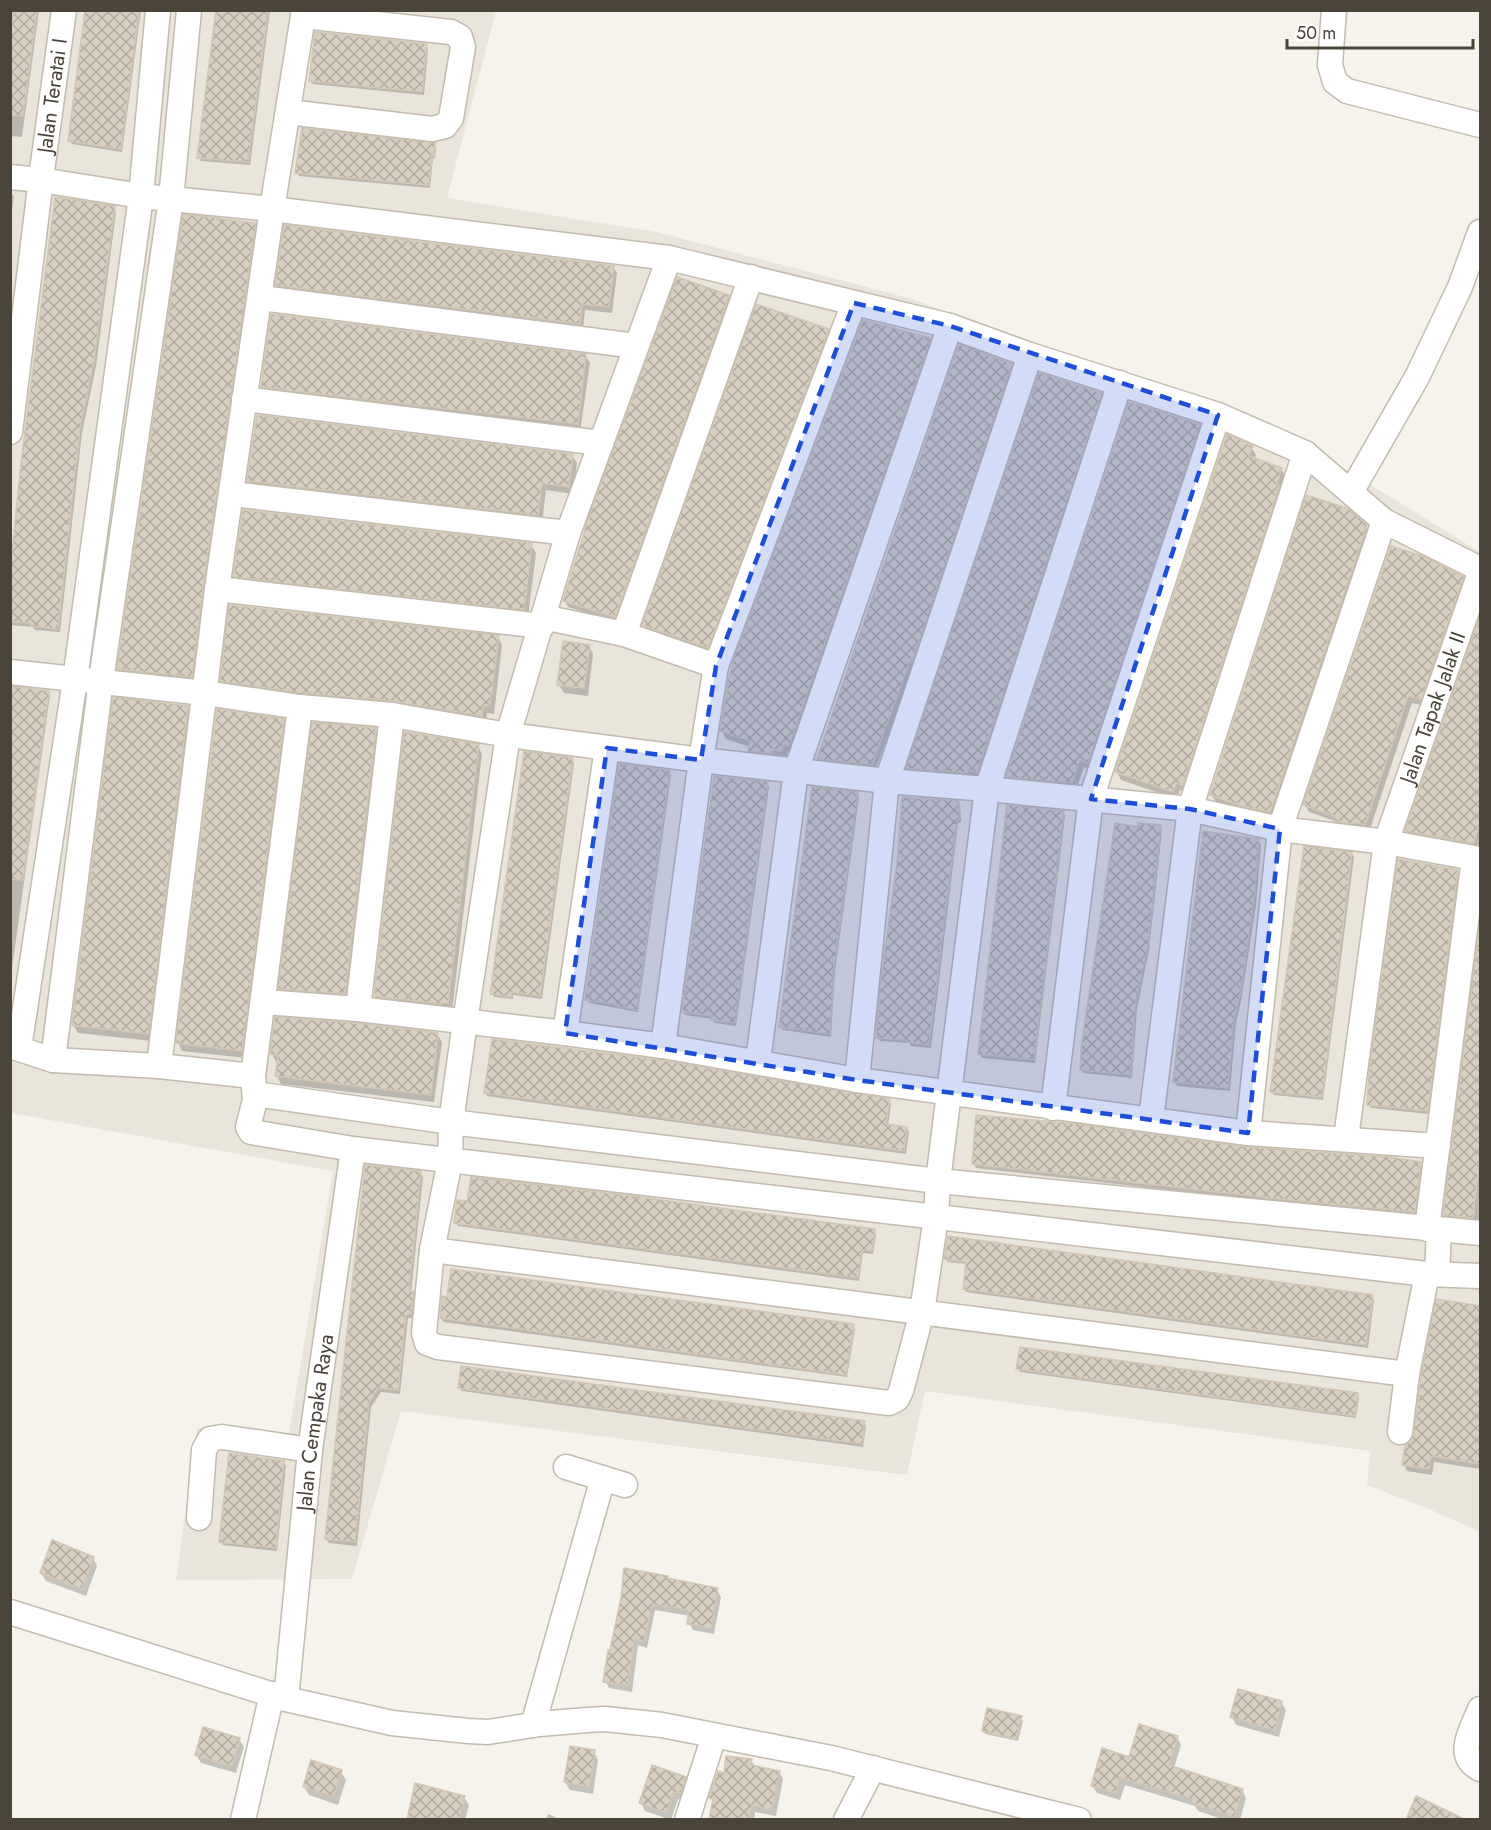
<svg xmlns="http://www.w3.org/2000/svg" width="1491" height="1830" viewBox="0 0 1491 1830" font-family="Jost,sans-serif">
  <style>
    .residential { fill: #eae5da }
    .shadow { fill: #0003 }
    .building { fill: url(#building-cross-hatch); stroke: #d3c7b4; stroke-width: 1.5 }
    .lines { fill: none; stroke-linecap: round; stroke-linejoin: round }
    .minor-casing { stroke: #c2bbae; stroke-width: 27 }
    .minor { stroke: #fff; stroke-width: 24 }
    .marked { fill: #1d4ed8; fill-opacity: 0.2; stroke: #1d4ed8; stroke-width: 4.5; stroke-dasharray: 12 8; stroke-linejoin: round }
    .labels { text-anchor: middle; stroke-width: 6; stroke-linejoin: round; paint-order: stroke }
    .street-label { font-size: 21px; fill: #4b4439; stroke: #fff }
  </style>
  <defs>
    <pattern id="building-cross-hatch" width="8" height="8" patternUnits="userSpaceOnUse" patternTransform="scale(1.5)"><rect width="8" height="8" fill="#d8cfc1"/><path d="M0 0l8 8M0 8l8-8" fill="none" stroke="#b1aa9e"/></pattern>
  </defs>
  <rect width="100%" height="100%" fill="#f6f3ec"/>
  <polygon class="residential" points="10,11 496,11 447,198 657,232 912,299 1301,442 1480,552 1480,1532 1429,1509 1367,1485 1370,1451 925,1391 907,1475 401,1411 352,1579 176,1580 197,1428 289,1433 333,1171 11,1113"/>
  <g class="shadow">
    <polygon points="10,10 39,10 22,137 10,136"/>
    <polygon points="87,10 141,10 122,152 72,144 70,140"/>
    <polygon points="218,10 270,10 250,165 201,161 199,158"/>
    <polygon points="426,45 428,49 424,95 312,84 310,80"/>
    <polygon points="434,144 436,148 435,158 433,158 430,188 299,176 297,172"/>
    <polygon points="10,193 14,196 10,225"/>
    <polygon points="114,208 116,212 96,366 82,433 60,632 35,630 33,627 11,625 10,602"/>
    <polygon points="255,224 259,232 196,685 123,677 119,669"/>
    <polygon points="613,267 617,273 612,313 585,310 583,330 281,292 277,285"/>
    <polygon points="728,296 732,303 618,623 568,607 564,600"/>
    <polygon points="828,330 833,338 712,655 648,633 644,625"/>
    <polygon points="930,339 934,347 794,753 788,751 786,759 777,756 776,761 754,758 750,751 750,747 726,739 722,731"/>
    <polygon points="585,355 590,363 580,432 267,394 262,386"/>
    <polygon points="1011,365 1015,371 915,664 875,771 822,765 818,759"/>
    <polygon points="1101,394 1105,401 981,779 912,775 908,768"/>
    <polygon points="1199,425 1203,433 1092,770 1084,767 1076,790 1012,784 1008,776"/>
    <polygon points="1251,447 1256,455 1254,460 1281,469 1286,477 1187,792 1180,790 1177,799 1121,780 1117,772"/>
    <polygon points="572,455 577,463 573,494 546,490 542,523 253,489 249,481"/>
    <polygon points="1365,526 1370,534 1274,819 1250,814 1216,802 1211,794"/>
    <polygon points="531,545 536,553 528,617 239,584 235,576"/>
    <polygon points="1463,578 1467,586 1425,706 1412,703 1369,832 1339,829 1335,821 1309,812 1305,805"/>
    <polygon points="1480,619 1480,851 1411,838 1407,831"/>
    <polygon points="498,637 502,645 494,714 487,713 486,723 226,689 222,681"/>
    <polygon points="589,646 593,654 588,696 564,693 559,685"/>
    <polygon points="10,688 48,692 50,695 10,983"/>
    <polygon points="188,707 192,715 152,1041 78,1033 73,1025"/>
    <polygon points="283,720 288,728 246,1058 182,1051 178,1043"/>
    <polygon points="375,729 380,737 349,1001 285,996 280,988"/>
    <polygon points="406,733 478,746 482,754 452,1011 380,1004 375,996"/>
    <polygon points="572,759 574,763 542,999 513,995 513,999 494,997 492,994"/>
    <polygon points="669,772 671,775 638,1012 589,1003 587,999"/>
    <polygon points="767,783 769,787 736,1026 715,1023 712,1019 685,1015 683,1012"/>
    <polygon points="857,793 859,797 835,971 831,1037 783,1030 781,1027"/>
    <polygon points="958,802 960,806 961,822 958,823 931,1048 911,1046 909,1043 880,1041 878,1037"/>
    <polygon points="1063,812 1065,816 1035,1063 982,1058 980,1054"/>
    <polygon points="1160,827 1162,830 1149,950 1137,1009 1132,1078 1083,1073 1081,1069 1139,828"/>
    <polygon points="1258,840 1261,845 1256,905 1241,1001 1236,1023 1230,1091 1177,1086 1175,1082"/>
    <polygon points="1352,854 1354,857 1323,1100 1274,1095 1272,1092"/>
    <polygon points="1457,871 1459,874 1429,1114 1371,1108 1369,1105"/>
    <polygon points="1480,932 1480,1226 1449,1223 1445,1215"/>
    <polygon points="437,1034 442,1042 434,1102 281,1084 277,1076 279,1062 276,1062 272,1054"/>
    <polygon points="485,1093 889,1100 891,1104 888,1126 907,1128 909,1132 906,1154 487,1096"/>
    <polygon points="1246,1149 1420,1163 1422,1167 1416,1216 1283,1203 976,1168 974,1164"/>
    <polygon points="420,1173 423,1177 411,1293 415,1298 413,1318 408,1318 400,1394 381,1392 371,1407 357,1546 329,1543 326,1539"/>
    <polygon points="456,1222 874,1231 876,1234 873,1254 863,1253 859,1281 458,1226"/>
    <polygon points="946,1259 1372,1296 1374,1300 1368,1348 966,1292 964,1289 968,1264 948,1262"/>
    <polygon points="1438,1301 1480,1308 1480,1469 1434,1462 1432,1475 1407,1471 1404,1464 1416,1434"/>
    <polygon points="441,1318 853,1326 855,1329 847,1377 443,1322"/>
    <polygon points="1018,1368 1357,1394 1359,1398 1356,1418 1020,1372"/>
    <polygon points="460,1388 864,1423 866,1426 863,1447 462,1391"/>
    <polygon points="284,1462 286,1466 277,1551 223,1545 221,1541"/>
    <polygon points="93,1558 97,1566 86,1596 46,1581 41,1573"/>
    <polygon points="667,1577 669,1580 717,1590 721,1597 714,1634 693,1630 689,1623 690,1616 655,1610 647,1648 638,1645 632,1692 609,1688 605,1681"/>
    <polygon points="1281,1702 1286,1710 1279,1737 1236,1725 1232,1717"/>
    <polygon points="1021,1718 1023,1721 1018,1741 985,1734 983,1730"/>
    <polygon points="1177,1737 1181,1745 1174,1768 1242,1790 1246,1798 1240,1820 1225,1820 1198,1811 1195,1806 1125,1785 1120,1800 1097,1793 1092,1785 1130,1758"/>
    <polygon points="239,1739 244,1747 236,1773 201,1763 196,1755"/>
    <polygon points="594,1752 598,1760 593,1794 570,1790 565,1782"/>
    <polygon points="751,1760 755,1767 779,1772 783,1779 776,1816 755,1812 754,1820 710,1820 714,1804 711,1798 725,1774"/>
    <polygon points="341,1772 346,1780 338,1805 309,1795 304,1787"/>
    <polygon points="685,1778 689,1786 685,1801 678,1799 671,1820 645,1811 641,1803"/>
    <polygon points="464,1797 469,1805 465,1820 410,1820"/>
    <polygon points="548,1814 562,1820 546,1820"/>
  </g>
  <g class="building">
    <polygon points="14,10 37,10 23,116 10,115 10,40"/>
    <polygon points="85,10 139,10 121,149 68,141"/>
    <polygon points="216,10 268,10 248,162 197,158"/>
    <polygon points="315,32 427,44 422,92 309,81"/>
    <polygon points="302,128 435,143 434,156 432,155 429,185 295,173"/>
    <polygon points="55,197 115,206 94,361 80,428 58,629 31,626 31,623 10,622 10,572 21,463"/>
    <polygon points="183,214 256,223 203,587 192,677 117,669"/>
    <polygon points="284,225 614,266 609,307 582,304 580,324 275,285"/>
    <polygon points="677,277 729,295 615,617 563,601 589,516"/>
    <polygon points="756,304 829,329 708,648 642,625"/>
    <polygon points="271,314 586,354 578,424 261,387"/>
    <polygon points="863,320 931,338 789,746 784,744 781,752 773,749 772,754 748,751 750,741 720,731 729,678 734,658"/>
    <polygon points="959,344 1012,364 912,662 911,658 872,765 817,759"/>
    <polygon points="1039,373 1102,393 977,773 968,770 967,773 906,768"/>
    <polygon points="1129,402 1200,424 1088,763 1080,760 1072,783 1006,777"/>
    <polygon points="257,415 573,454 569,487 542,483 538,515 247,481"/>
    <polygon points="1227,434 1253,446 1249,456 1282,468 1276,485 1279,486 1183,785 1176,783 1173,792 1115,772"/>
    <polygon points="1306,495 1349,509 1367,525 1270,812 1245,807 1210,795"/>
    <polygon points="243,510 532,543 524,610 233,577"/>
    <polygon points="1391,546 1423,556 1464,577 1421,699 1408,696 1365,825 1356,822 1356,824 1333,821 1334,816 1303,805"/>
    <polygon points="229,605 499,635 490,706 483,706 482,716 394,701 302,693 220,681"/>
    <polygon points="1480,615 1480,824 1473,843 1405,831"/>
    <polygon points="563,641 590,645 584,688 557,685"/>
    <polygon points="10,686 49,691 23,880 10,879"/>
    <polygon points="113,697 188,706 149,1034 72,1025"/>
    <polygon points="217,709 284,719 242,1051 176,1043"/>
    <polygon points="312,722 376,728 345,994 278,989"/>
    <polygon points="404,732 479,744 448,1003 442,1003 441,1004 374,996"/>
    <polygon points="524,751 573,758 540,996 512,992 511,997 490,994"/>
    <polygon points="619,764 670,770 637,1010 616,1006 616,1004 585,1000"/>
    <polygon points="714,776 768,782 735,1023 711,1020 712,1016 682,1012"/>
    <polygon points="812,787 858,792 834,967 830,1034 779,1027"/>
    <polygon points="902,797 959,801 959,819 957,819 929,1045 907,1042 907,1040 876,1038 881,979 897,863"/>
    <polygon points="1007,805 1064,811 1034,1060 978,1054"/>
    <polygon points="1115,823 1138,827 1138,823 1161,825 1148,946 1135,1005 1131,1075 1080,1070 1082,1042"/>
    <polygon points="1203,831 1259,839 1254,900 1240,996 1234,1018 1228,1088 1173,1082"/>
    <polygon points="1304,846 1352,852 1322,1097 1270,1092"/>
    <polygon points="1398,859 1458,870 1428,1111 1367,1105 1369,1072"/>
    <polygon points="1480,920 1480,1156 1473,1218 1443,1215"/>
    <polygon points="275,1017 357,1023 438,1033 431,1095 275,1076 278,1055 270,1054"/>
    <polygon points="492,1039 661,1060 890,1099 886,1124 907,1127 904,1151 484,1093"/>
    <polygon points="976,1115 1078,1124 1246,1147 1389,1157 1421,1162 1415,1212 1280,1199 972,1164"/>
    <polygon points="365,1165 421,1171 409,1291 414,1292 411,1314 406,1314 398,1390 378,1388 369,1402 355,1542 325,1539"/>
    <polygon points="471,1177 640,1197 875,1229 872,1251 862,1250 858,1278 454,1223 457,1200 467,1201"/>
    <polygon points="948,1236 1373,1295 1366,1345 963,1289 966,1262 944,1259"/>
    <polygon points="451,1269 854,1324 846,1375 440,1318 442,1296 447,1297"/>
    <polygon points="1436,1299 1480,1306 1480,1464 1431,1456 1429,1469 1402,1465 1405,1445 1411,1441 1414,1434 1421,1376"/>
    <polygon points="1020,1347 1358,1393 1355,1416 1016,1369"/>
    <polygon points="461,1366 865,1421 862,1444 458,1388"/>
    <polygon points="229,1453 284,1461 276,1548 219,1542"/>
    <polygon points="52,1540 94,1557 82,1589 40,1573"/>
    <polygon points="624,1568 668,1576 667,1578 718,1588 711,1628 687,1624 689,1610 652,1604 644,1641 634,1639 628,1685 603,1682 608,1650 610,1650 621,1598"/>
    <polygon points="1238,1689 1282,1701 1275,1730 1230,1717"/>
    <polygon points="987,1708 1022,1716 1016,1739 982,1731"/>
    <polygon points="1139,1724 1178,1736 1169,1765 1243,1789 1234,1817 1192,1803 1193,1799 1120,1778 1116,1793 1091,1786 1102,1748 1129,1757"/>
    <polygon points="203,1727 240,1738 232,1766 195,1755"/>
    <polygon points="570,1746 595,1750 589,1787 564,1782"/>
    <polygon points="726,1756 752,1759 751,1765 780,1771 772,1810 752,1805 749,1820 709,1820 713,1799 709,1798 718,1771 724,1773"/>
    <polygon points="311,1760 342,1770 334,1797 303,1787"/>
    <polygon points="652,1765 686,1777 681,1793 674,1792 666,1813 639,1803"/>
    <polygon points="415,1783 465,1796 459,1820 407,1820"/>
    <polygon points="1416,1796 1466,1820 1406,1820"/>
  </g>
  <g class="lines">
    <defs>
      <g id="minor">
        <polyline points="1334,10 1330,65 1335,82 1347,91 1480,125"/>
        <polyline points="288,112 432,129 445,126 451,118 463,47 460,37 451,32 303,16"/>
        <polyline points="10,177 41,180 141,196 272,209 669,258 950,326 1030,355 1218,415 1305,453 1384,521 1480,569"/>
        <polyline points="669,258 568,533 508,735 465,1022 451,1122 450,1161 432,1250 424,1333 427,1343 438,1347 889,1403 897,1399 901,1391 922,1312 936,1217 938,1181 987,789 1120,383"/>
        <polyline points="261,298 636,346"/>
        <polyline points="244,399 601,443"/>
        <path id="s1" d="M10 432 42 171 64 10"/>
        <polyline points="1351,492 1417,377 1460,287 1480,232"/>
        <polyline points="232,494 568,533"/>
        <polyline points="217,589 542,626"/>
        <polyline points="543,617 624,634 716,666"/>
        <polyline points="624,634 751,277"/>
        <polyline points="10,672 205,693 300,707 392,715 508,735 701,760 887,781 987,789 1190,809 1280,829 1386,842 1474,858 1427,1229"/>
        <polyline points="264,1002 358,1009 565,1033 663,1046 857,1080 1248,1133 1438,1146"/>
        <polyline points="358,1009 392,715"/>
        <polyline points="565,1033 607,748"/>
        <polyline points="10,1046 53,1060 159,1066 253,1076 255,1100 248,1127 251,1132 353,1149 1427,1274 1480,1276"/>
        <polyline points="663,1046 701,760 716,666 854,303"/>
        <polyline points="19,1048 75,680 141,196 158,10"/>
        <polyline points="53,1060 101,680 171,199 189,10"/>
        <polyline points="758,1061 796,771 950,326"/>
        <polyline points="159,1066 217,589 272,209 304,10"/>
        <polyline points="253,1076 300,707"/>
        <polyline points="857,1080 887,781 1030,355"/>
        <polyline points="255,1094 451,1122 938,1181 1480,1233"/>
        <polyline points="1053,1108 1091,799 1218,415"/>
        <polyline points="1151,1119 1190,809 1305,453"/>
        <polyline points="1248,1133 1280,829 1384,521"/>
        <path id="s2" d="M1346 1138 1386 842 1480 573"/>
        <polyline points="432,1250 1407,1374"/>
        <polyline points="1437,1274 1439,1230"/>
        <polyline points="1400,1432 1407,1374 1427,1274"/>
        <polyline points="566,1467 625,1485"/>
        <polyline points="199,1518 204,1450 210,1439 222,1437 310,1450"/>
        <polyline points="10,1612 286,1699 392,1723 468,1731 488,1732 539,1724 587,1720 605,1719 662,1725 831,1758 1079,1820"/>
        <path id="s3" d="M286 1699 310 1450 353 1149"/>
        <path d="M1480 1709C1472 1730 1454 1755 1480 1769"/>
        <polyline points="533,1725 603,1478"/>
        <polyline points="243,1820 272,1694"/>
        <polyline points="687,1820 714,1736"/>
        <polyline points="846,1820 873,1768"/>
      </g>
    </defs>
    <use href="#minor" class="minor-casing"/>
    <use href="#minor" class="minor"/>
  </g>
  <path class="marked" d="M854 303 950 326 1218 415 1091 799 1190 809 1280 829 1248 1133 857 1080 565 1033 607 748 701 760 716 666Z"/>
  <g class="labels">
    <g class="street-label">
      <text dy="7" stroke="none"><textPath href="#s1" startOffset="339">Jalan Teratai I</textPath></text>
      <text dy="7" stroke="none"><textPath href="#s2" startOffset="441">Jalan Tapak Jalak II</textPath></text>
      <text dy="7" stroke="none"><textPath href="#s3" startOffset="278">Jalan Cempaka Raya</textPath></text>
    </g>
  </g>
  <rect width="1491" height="1830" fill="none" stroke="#4b4439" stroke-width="24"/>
  <path d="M1287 39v9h186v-9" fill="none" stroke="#4b4439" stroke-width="3"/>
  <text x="1296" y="39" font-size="18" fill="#4b4439" stroke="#ffffff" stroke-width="4.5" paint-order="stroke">50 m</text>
</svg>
